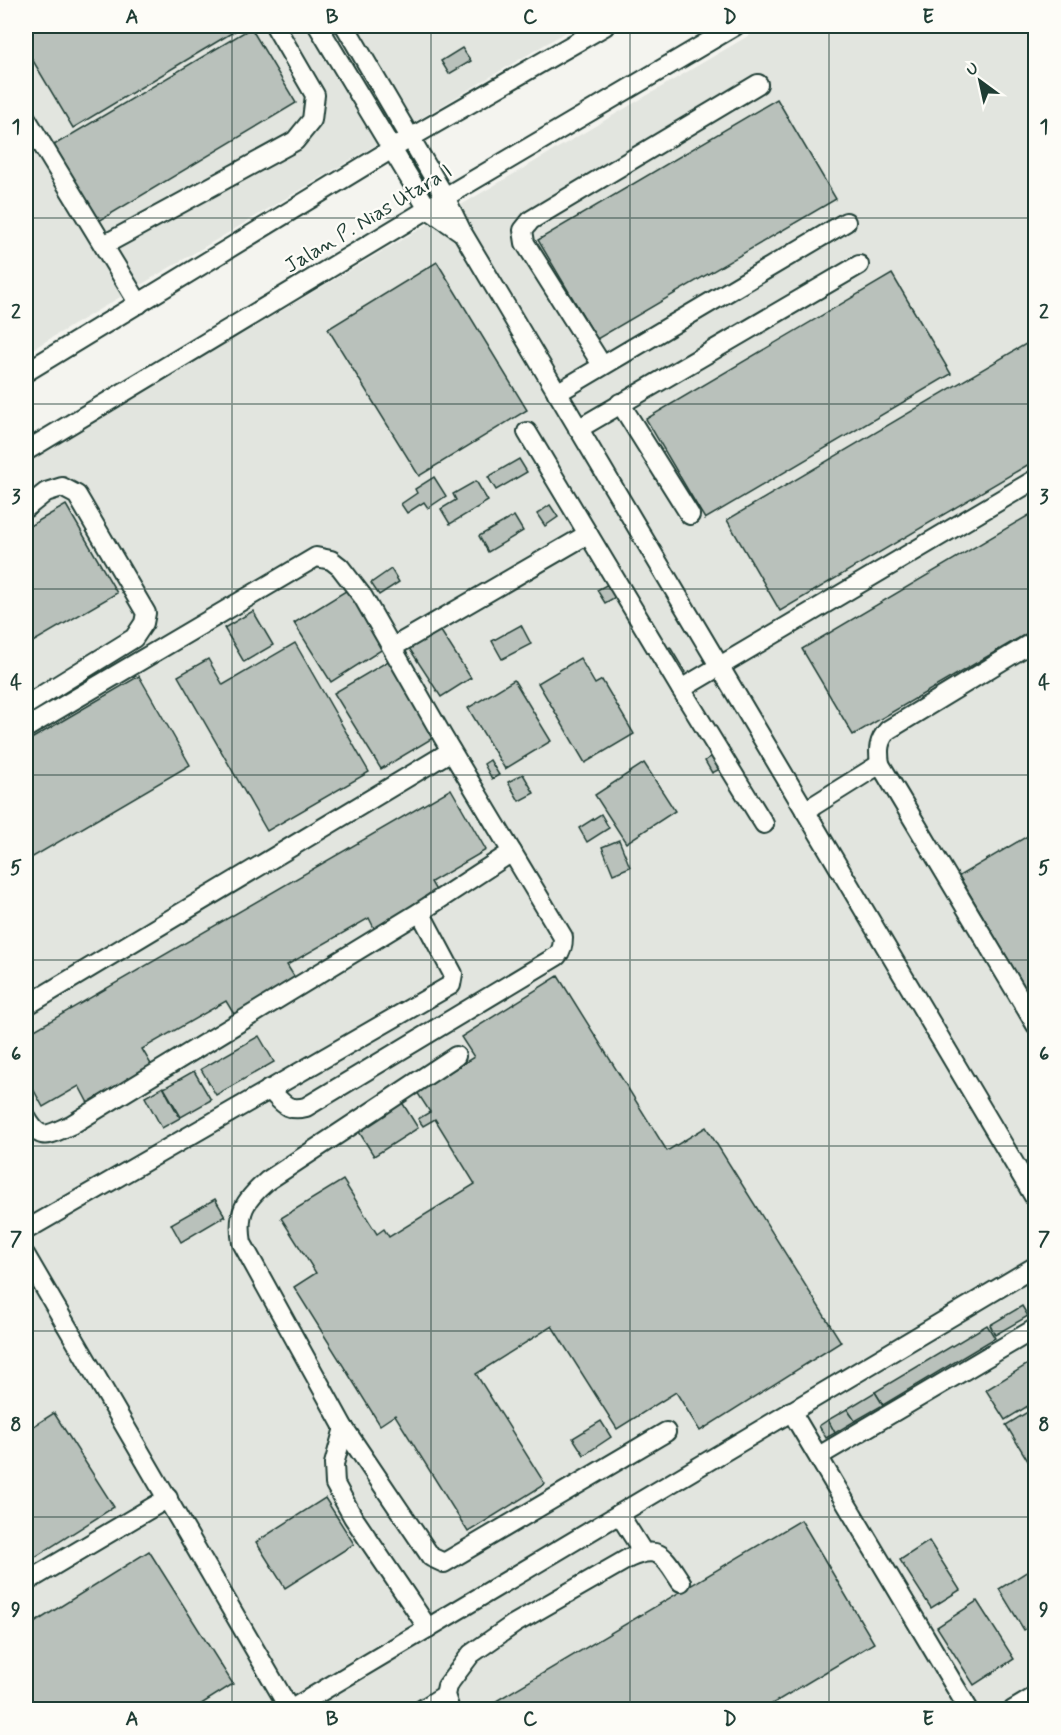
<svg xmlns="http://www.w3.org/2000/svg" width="1061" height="1735" viewBox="0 0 1061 1735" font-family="Mynerve,sans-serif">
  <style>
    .built { fill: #e2e5df }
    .building { fill: #b9c1bb; stroke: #1f3d34; stroke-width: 1.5 }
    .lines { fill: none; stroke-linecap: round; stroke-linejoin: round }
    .minor-casing { stroke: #1f3d34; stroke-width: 22 }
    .minor { stroke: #fdfcf7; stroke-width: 18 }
    .grid { fill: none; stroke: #1f3d34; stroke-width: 1.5; stroke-opacity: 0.55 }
    .labels { text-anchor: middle; stroke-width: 5; stroke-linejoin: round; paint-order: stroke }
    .street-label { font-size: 21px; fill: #1f3d34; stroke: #fdfcf7 }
    .neatline { fill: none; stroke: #1f3d34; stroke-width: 2 }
    .grid-label { font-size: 20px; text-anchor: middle; font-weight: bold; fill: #1f3d34 }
  </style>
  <rect width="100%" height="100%" fill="#f4f4ef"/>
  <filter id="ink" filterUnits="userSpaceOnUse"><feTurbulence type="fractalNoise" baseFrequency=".0167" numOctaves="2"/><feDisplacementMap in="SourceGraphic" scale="12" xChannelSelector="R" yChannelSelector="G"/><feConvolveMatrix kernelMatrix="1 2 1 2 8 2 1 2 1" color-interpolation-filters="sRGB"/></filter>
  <g filter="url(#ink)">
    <g class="built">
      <polygon points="26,26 576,26 26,353"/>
      <polygon points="765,26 1035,26 1035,1709 26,1709 26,461"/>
    </g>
    <g class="building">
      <polygon points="26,26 238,26 240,28 73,128 26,49"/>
      <polygon points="251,28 296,103 99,221 54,145"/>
      <polygon points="462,48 471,61 449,74 441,61"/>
      <polygon points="777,99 836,199 597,339 538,240"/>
      <polygon points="437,262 527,410 419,476 328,329"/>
      <polygon points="892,274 951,374 705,519 646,419"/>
      <polygon points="1036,338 1036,460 780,611 727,520"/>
      <polygon points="519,459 527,472 496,490 488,477"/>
      <polygon points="434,477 446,496 428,508 424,502 407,513 401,504 417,493 415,489"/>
      <polygon points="476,481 488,501 450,524 441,509 456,500 453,494"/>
      <polygon points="66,505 117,593 26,646 26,528"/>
      <polygon points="550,505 558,517 545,526 537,514"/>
      <polygon points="1036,511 1036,628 853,735 802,649"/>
      <polygon points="514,516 523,531 488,552 479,536"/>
      <polygon points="391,569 399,582 379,595 371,583"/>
      <polygon points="612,582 619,595 605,603 597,590"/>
      <polygon points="349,589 386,647 331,682 294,623"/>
      <polygon points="253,611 273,645 244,662 224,628"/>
      <polygon points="521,625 531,644 502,659 492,641"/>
      <polygon points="439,628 471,678 441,697 409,648"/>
      <polygon points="295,643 369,772 267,831 178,676 208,659 223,685"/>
      <polygon points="670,647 685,672 677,677 662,652"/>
      <polygon points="580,658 595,684 602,680 634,734 585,763 538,683"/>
      <polygon points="390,660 436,736 381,769 334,693"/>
      <polygon points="139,676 190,765 26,861 26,742"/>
      <polygon points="514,680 551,741 505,769 468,708"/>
      <polygon points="712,756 720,769 712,773 705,761"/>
      <polygon points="490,760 499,775 492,779 484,764"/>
      <polygon points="644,763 675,811 626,843 595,795"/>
      <polygon points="523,774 534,793 519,801 508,782"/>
      <polygon points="451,789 486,850 431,882 438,894 375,930 369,918 287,965 297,981 235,1016 226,1001 142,1049 152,1066 88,1103 79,1086 43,1107 26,1076 26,1035"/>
      <polygon points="601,814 609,828 587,842 579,828"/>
      <polygon points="1036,831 1036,1006 959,876"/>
      <polygon points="619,840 630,867 613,874 602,847"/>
      <polygon points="558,976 667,1151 706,1127 841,1342 700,1431 676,1392 617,1429 552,1326 476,1374 545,1484 468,1532 395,1415 380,1425 294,1287 316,1273 281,1218 343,1180 377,1234 384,1229 389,1237 475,1184 435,1119 423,1126 418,1119 430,1112 417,1092 474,1057 461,1037"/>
      <polygon points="259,1036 274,1062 216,1095 201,1069"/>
      <polygon points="194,1071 211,1100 181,1117 164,1088"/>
      <polygon points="163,1087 180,1118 162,1128 145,1097"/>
      <polygon points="400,1099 418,1128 374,1156 356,1127"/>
      <polygon points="215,1199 225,1216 181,1242 171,1224"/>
      <polygon points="1022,1306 1028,1316 995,1335 990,1325"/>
      <polygon points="987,1325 995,1338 883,1405 875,1392"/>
      <polygon points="1036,1359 1036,1401 1005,1420 986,1390"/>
      <polygon points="875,1392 883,1405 855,1421 847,1409"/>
      <polygon points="1036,1407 1036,1474 1006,1425"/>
      <polygon points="847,1409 855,1421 835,1433 828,1420"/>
      <polygon points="54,1413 114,1507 26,1563 26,1431"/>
      <polygon points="828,1420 835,1433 826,1438 819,1426"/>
      <polygon points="601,1421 611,1437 584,1455 573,1438"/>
      <polygon points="325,1498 354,1544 285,1588 256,1542"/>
      <polygon points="801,1520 874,1643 762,1710 481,1710"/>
      <polygon points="929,1541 960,1590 931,1608 900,1560"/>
      <polygon points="149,1551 233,1684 192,1710 31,1710 26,1700 26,1628"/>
      <polygon points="1036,1566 1036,1622 1024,1630 999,1589"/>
      <polygon points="977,1601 1014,1659 974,1685 937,1627"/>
    </g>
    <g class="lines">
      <defs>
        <g id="minor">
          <polyline points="318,26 428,209 460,231"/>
          <polyline points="345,26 445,197 462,232 1036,1200"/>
          <polyline points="26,118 139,304"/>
          <polyline points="104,245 295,141 312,120 315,95 275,26"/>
          <polyline points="602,365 525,243 523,230 531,220 758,84"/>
          <polyline points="26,372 410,138 605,26"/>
          <polyline points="557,393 846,222"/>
          <polyline points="620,403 690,515"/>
          <polyline points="578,429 859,265"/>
          <polyline points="527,432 681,689 1036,479"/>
          <polyline points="26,451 428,209 445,197 735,26"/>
          <polyline points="26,508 46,492 62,487 77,495 146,613 144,623 134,638 26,705"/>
          <polyline points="393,647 588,534"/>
          <polyline points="681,689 764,824"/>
          <path d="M26 728 316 557 331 560 340 567 363 597 443 737 563 937C563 945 562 950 557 956L306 1107C286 1112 282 1102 269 1089"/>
          <path d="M880 764C878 750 878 741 888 730L1036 640"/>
          <polyline points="805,811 880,764 1036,1025"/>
          <polyline points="26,1006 451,751"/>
          <path d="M456 1056 267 1181C244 1201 237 1212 242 1243L344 1428 431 1557 444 1563 666 1432"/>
          <path d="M26 1117C41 1143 47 1135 71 1125L420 912 512 852"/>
          <polyline points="26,1230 451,985 453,974 420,912"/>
          <polyline points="26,1256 290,1710"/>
          <polyline points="791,1411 969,1710"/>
          <polyline points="344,1428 334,1464 335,1484 353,1517 428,1628"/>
          <polyline points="819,1456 1036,1328"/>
          <polyline points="619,1514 643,1552"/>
          <polyline points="26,1582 168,1498"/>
          <polyline points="290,1710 1036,1266"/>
          <polyline points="421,1710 445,1695"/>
          <path d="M450 1710 445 1695 447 1686 471 1654 514 1624 629 1558C661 1544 664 1557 681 1582"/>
          <polyline points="1013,1710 1036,1696"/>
        </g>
      </defs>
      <use href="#minor" class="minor-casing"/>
      <use href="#minor" class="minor"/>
    </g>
  </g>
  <path class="grid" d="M232 26V1710M431 26V1710M630 26V1710M829 26V1710M26 218H1036M26 404H1036M26 589H1036M26 775H1036M26 960H1036M26 1146H1036M26 1331H1036M26 1517H1036"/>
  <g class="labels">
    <g class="street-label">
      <text transform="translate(368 218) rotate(-31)" y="7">Jalan P. Nias Utara I</text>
    </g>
  </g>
  <rect width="1061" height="1735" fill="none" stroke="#fdfcf7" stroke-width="66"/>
  <g transform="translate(980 81) rotate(327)" stroke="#fdfcf7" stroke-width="4.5" paint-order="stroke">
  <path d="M0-4.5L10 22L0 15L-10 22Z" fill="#1f3d34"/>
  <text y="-9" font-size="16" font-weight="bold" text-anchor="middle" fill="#1f3d34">U</text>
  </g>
  <rect x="33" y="33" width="995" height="1669" class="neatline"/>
  <g class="grid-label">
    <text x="132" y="23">A</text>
    <text x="332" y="23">B</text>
    <text x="530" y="23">C</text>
    <text x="730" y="23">D</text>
    <text x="928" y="23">E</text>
    <text x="16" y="133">1</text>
    <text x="1044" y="133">1</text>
    <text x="16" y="318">2</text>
    <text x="1044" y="318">2</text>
    <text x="16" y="503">3</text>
    <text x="1044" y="503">3</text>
    <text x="16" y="689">4</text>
    <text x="1044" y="689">4</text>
    <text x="16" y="874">5</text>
    <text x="1044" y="874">5</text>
    <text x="16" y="1060">6</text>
    <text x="1044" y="1060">6</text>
    <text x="16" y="1245">7</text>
    <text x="1044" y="1245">7</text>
    <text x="16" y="1431">8</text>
    <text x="1044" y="1431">8</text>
    <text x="16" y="1616">9</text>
    <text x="1044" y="1616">9</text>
    <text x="132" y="1725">A</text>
    <text x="332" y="1725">B</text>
    <text x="530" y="1725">C</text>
    <text x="730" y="1725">D</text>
    <text x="928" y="1725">E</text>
  </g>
</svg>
